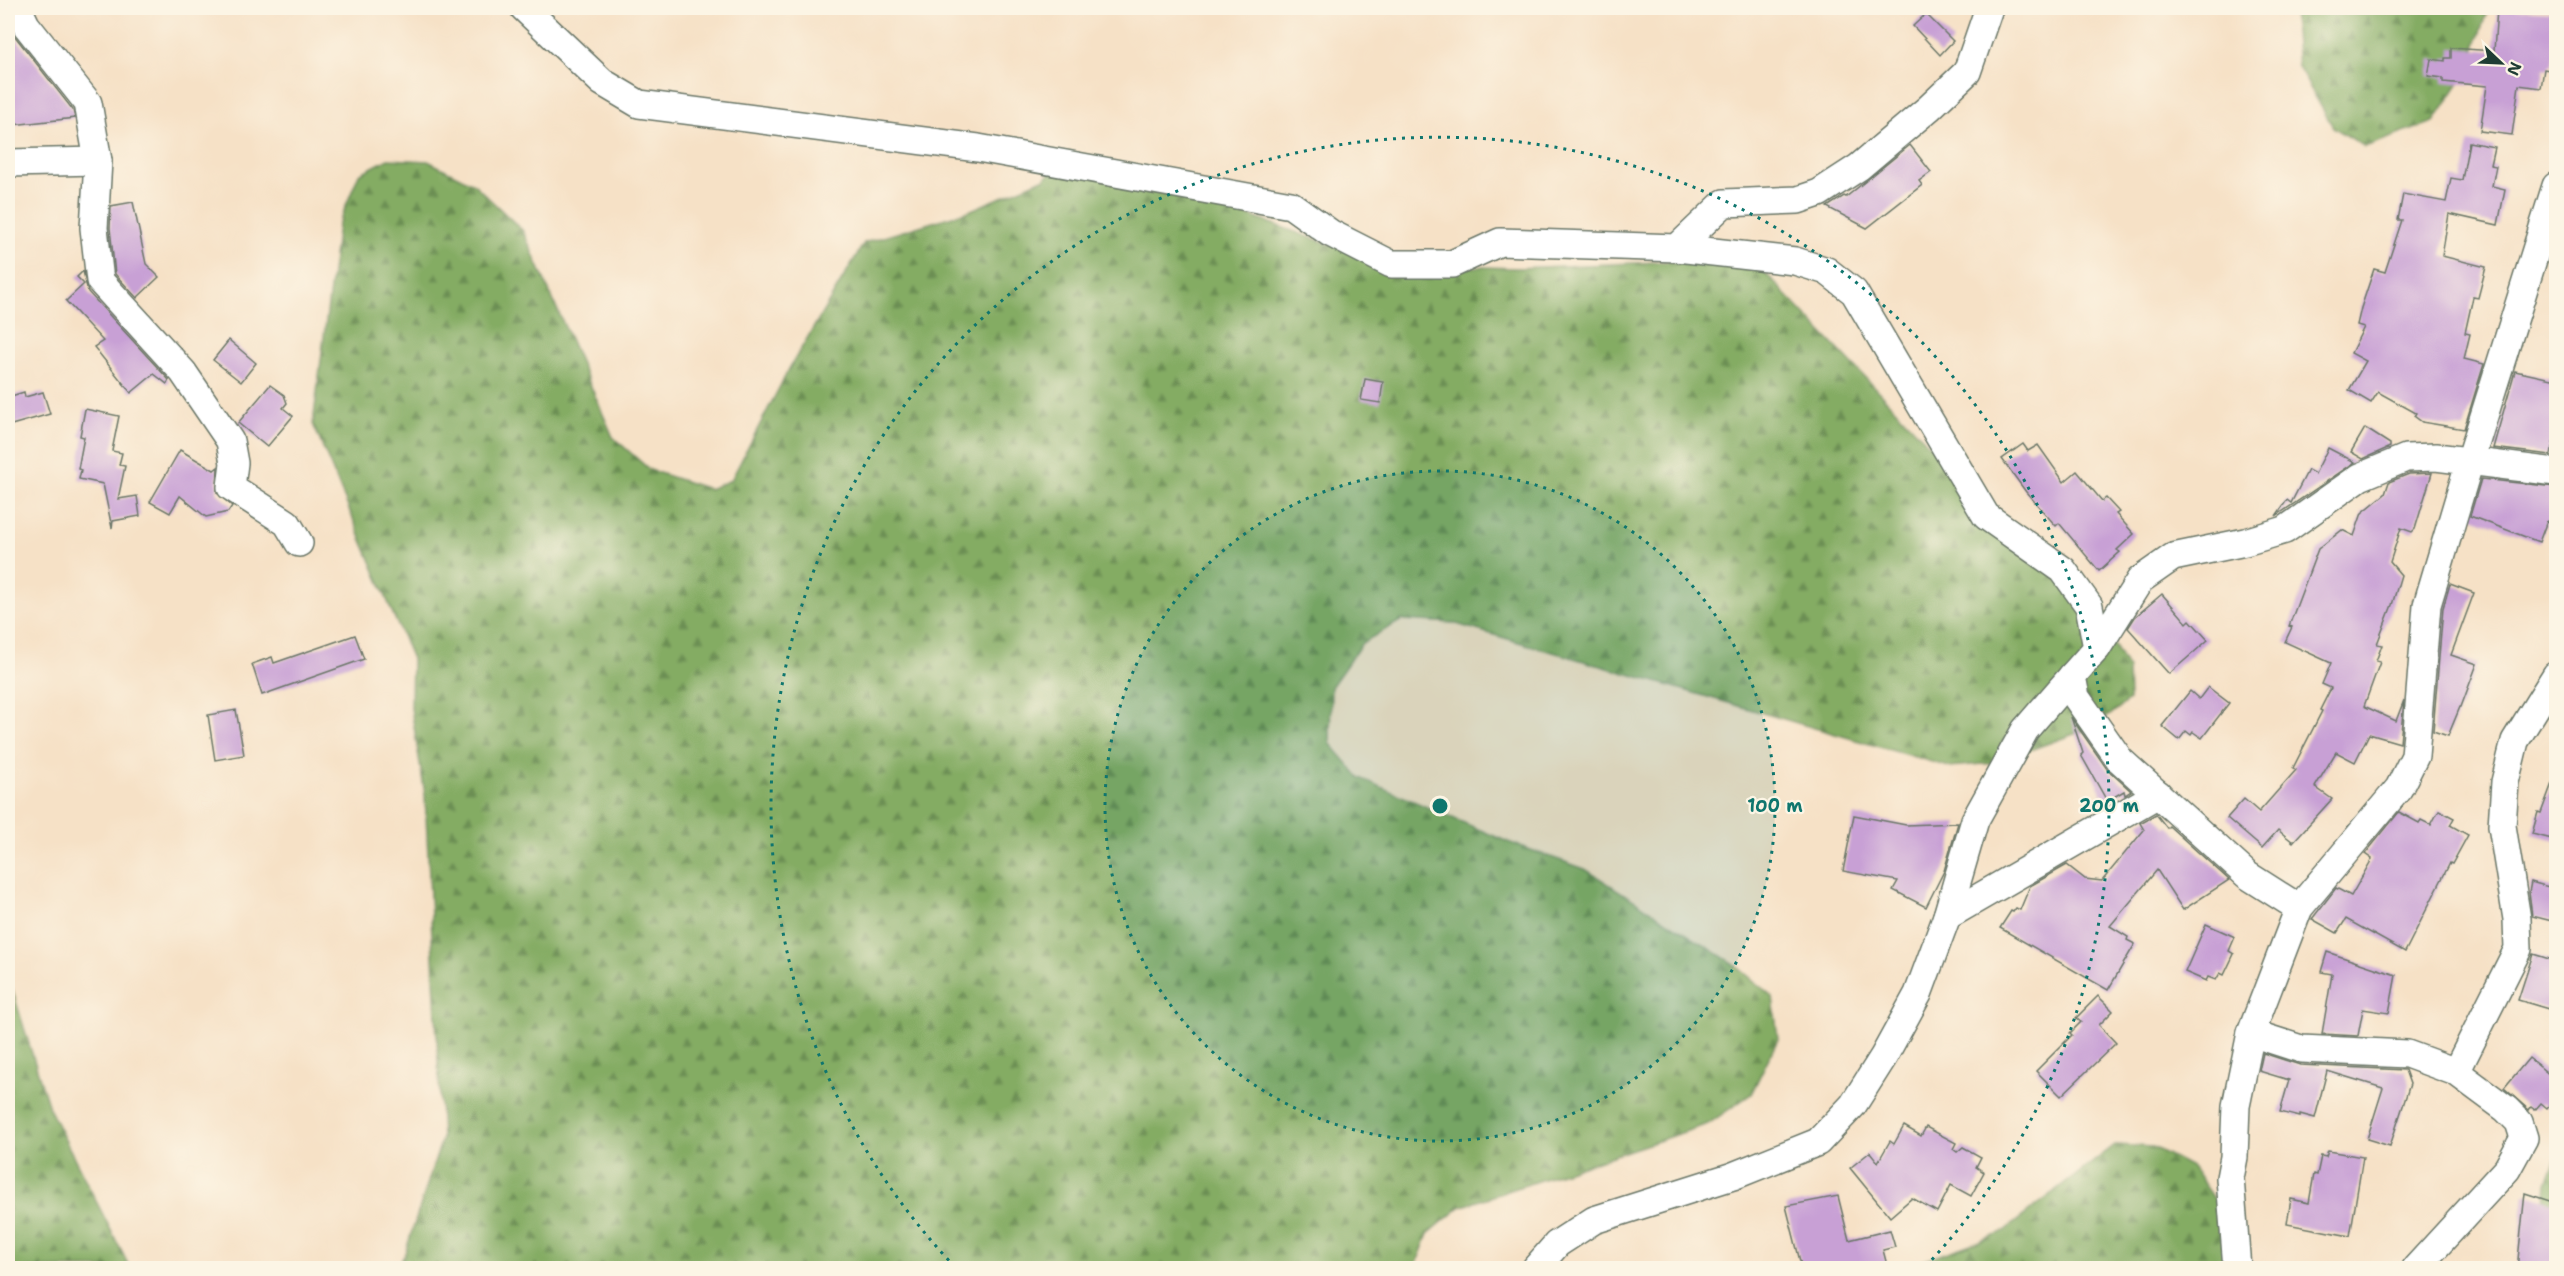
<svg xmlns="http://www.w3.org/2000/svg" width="2564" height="1276" viewBox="0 0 2564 1276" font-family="'Shantell Sans',sans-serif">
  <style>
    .forest { fill: url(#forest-firs); stroke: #52744c; stroke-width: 1.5 }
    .building { fill: #c8a0d5 }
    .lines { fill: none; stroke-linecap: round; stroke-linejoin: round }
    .minor-casing { stroke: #6a7667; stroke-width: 30 }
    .minor { stroke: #fff; stroke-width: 27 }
    .ring { fill: none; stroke: #0f766e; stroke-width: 3; stroke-dasharray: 3 6 }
    .centre { fill: #0f766e; stroke: #fcf5e5; stroke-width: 3 }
    .ring-label { font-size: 18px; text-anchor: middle; font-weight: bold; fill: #0f766e; stroke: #fcf5e5; stroke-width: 4.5; stroke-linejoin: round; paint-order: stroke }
  </style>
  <defs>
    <pattern id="forest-firs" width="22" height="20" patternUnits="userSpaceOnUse" patternTransform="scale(1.5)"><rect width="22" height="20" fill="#84ac63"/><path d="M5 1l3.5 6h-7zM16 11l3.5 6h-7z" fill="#6b8d52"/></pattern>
  </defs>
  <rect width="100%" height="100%" fill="#fcf5e5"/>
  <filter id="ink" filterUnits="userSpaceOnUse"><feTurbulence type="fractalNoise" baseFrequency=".0167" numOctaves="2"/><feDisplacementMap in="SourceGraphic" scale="12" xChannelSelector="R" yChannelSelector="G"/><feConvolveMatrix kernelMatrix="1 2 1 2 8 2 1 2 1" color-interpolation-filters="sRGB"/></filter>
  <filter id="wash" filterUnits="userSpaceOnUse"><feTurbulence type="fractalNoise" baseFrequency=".008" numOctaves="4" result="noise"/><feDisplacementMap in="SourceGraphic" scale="24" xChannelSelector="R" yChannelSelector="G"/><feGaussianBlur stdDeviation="1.35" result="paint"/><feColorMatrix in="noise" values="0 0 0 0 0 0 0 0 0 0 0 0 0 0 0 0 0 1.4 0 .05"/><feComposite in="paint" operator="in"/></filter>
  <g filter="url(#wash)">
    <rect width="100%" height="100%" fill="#f6e1c6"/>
    <g class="forest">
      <polygon points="2293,8 2488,8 2468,70 2434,122 2365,147 2333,127 2298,67"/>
      <polygon points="1070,152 1385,264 1517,268 1751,258 2105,629 2128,669 2129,700 2096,726 1994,763 1949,767 1453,623 1402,620 1362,643 1331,687 1330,743 1360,778 1508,842 1585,869 1734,964 1773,997 1778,1039 1751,1094 1708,1124 1460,1207 1428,1234 1415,1268 395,1268 404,1256 442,1139 425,795 411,708 412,659 313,424 338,225 359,174 388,159 428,161 474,184 523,231 613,437 650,470 709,489 731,480 790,367 864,243 969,211 1045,178"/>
      <polygon points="8,976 49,1108 130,1268 8,1268"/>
      <polygon points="2115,1145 2153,1147 2193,1168 2223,1211 2241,1268 1902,1268 2000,1234"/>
      <polygon points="2556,1158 2556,1268 2538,1268 2547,1184"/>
    </g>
    <g id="blocks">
      <g class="building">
        <polygon points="2497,9 2556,12 2556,51 2554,51 2552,65 2550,65 2550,70 2544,69 2541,88 2519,85 2512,135 2480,131 2487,86 2443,82 2443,78 2428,76 2431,59 2445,61 2445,58 2451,58 2451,48 2494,51"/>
        <polygon points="1926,14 1953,41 1940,55 1913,26"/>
        <polygon points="14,35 73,110 75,118 12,125 8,99 8,86 11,85 8,67 8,37"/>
        <polygon points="2469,142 2494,147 2490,165 2496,166 2492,186 2505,189 2498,225 2449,214 2442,256 2486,267 2478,298 2473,297 2465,333 2470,334 2464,359 2484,364 2464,429 2422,422 2414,416 2416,413 2378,392 2371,403 2349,390 2366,361 2351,353 2364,327 2357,325 2361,308 2374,269 2385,272 2402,220 2398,220 2403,194 2446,202 2451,178 2462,180"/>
        <polygon points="1910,145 1931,172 1919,181 1922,185 1867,228 1827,207 1844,196 1846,197"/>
        <polygon points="133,202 146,264 159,277 137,298 115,274 110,228 111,206"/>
        <polygon points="83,271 88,292 169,380 167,384 154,374 131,393 94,347 103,341 66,301 84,284 77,277"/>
        <polygon points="229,340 256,363 241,382 213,360"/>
        <polygon points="2515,371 2556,380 2556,429 2551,455 2493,448"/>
        <polygon points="1365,379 1383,382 1380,403 1361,400"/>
        <polygon points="270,385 284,395 287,403 283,408 293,416 267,447 238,423"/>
        <polygon points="24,392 25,397 43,392 50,414 8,426 8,397"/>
        <polygon points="85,409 119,416 112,451 122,453 119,465 125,466 118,499 137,496 140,516 113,521 112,528 103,484 79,479 81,470 78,469 84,437 80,436"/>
        <polygon points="2365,428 2390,444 2390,447 2363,459 2351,452"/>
        <polygon points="2023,444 2028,451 2038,445 2064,482 2077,471 2102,501 2106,498 2119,512 2116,514 2134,534 2117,550 2120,552 2099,571 2059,523 2056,526 2026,492 2002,459"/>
        <polygon points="2328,448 2355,462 2276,516 2287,500 2291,503 2308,470 2315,474"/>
        <polygon points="180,450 214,470 218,467 217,493 232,506 228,512 206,517 180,496 170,513 150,502"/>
        <polygon points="2432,473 2415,529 2412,532 2401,528 2390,562 2401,575 2392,605 2377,644 2382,645 2376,661 2380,662 2364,706 2396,721 2404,700 2400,743 2369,734 2355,762 2336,752 2315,787 2332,799 2293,842 2278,830 2262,848 2227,818 2244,799 2259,812 2296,770 2293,768 2322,711 2320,710 2331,688 2322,684 2331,663 2285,642 2292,627 2289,626 2318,549 2342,530 2354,536 2362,513 2385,494 2389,482 2409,474"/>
        <polygon points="2481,479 2556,487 2556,525 2547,521 2539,542 2470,516"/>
        <polygon points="2450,584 2474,593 2451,655 2477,664 2461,707 2460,707 2448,736 2433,731 2443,608"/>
        <polygon points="2162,594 2187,623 2190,620 2208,640 2169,674 2128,628 2135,617"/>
        <polygon points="355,635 364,659 262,695 252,664 272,657 274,663"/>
        <polygon points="2208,687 2229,703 2202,738 2193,732 2191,735 2186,731 2179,740 2162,726 2190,691 2199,699"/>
        <polygon points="236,710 244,755 215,760 208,715"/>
        <polygon points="2071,717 2107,769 2131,791 2125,795 2124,791 2107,801 2081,755 2083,753"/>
        <polygon points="2554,778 2556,778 2556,840 2532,834 2538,812 2541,813"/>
        <polygon points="2439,810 2454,818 2450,825 2468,835 2452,864 2450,863 2405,952 2346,919 2337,933 2312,919 2336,888 2351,896 2372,859 2365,854 2399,812 2419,823 2421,820 2431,825"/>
        <polygon points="2156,814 2167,828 2169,826 2229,880 2183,910 2157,870 2110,926 2128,937 2127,940 2135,944 2108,990 2000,928 2011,911 2013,912 2016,908 2020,910 2030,886 2067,865 2085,879 2102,881 2144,830 2140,823"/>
        <polygon points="1854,815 1906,825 1958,823 1944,871 1926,907 1893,890 1898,881 1843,871"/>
        <polygon points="2531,882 2556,889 2556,922 2532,916 2529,892"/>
        <polygon points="2206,924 2235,937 2229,951 2234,954 2224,975 2220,973 2216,980 2208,977 2206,981 2185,972"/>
        <polygon points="2327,952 2396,975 2389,1013 2363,1009 2358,1036 2322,1034 2332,974 2321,972"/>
        <polygon points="2533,954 2556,961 2556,995 2552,1010 2518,1000"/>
        <polygon points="2098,996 2113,1011 2099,1025 2116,1043 2061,1096 2036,1071 2072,1035 2070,1033 2081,1022 2076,1018"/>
        <polygon points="2263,1053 2300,1065 2405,1070 2410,1084 2390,1146 2367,1139 2383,1088 2327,1071 2315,1118 2300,1114 2300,1117 2280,1112 2289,1080 2259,1071"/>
        <polygon points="2529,1058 2556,1080 2556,1097 2547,1108 2541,1103 2535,1110 2531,1107 2529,1110 2504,1088"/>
        <polygon points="1904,1126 1921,1136 1926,1127 1956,1143 1953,1149 1957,1152 1963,1147 1981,1157 1976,1167 1984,1172 1971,1196 1951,1185 1937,1212 1912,1198 1890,1217 1850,1168 1870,1152 1878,1162 1890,1141 1894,1144"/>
        <polygon points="2328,1151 2363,1157 2350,1236 2287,1224 2291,1199 2309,1203 2314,1174 2317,1175 2321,1156 2326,1157"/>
        <polygon points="2525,1193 2556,1203 2556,1263 2553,1262 2552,1269 2517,1269"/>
        <polygon points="1838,1196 1849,1240 1890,1230 1895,1247 1883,1250 1888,1269 1802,1269 1786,1206"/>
      </g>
    </g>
  </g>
  <g filter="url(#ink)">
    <use href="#blocks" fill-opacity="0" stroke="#6a7667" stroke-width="1.5"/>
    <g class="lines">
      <defs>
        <g id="minor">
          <polyline points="18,8 26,25 88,103 98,161 94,228 100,281 183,372 230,441 234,463 231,487 287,523 299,543"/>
          <polyline points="524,8 602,82 639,104 978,148 1291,205 1330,233 1391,264 1452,264 1500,242 1677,248 1795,261 1827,271 1854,292 1986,516 2063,570 2089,606 2097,648 2072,676 2076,697 2120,760 2247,875 2299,908"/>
          <polyline points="8,163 98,161"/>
          <polyline points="1677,248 1724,203 1798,200 1819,193 1859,167 1929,108 1967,72 1989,8"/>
          <polyline points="2097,648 2140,580 2173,557 2245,542 2285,530 2360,477 2406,458 2436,457 2556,472"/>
          <polyline points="1947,916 2158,794"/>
          <polyline points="2251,1033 2301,1049 2407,1054 2456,1072 2506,1109 2519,1122 2524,1138 2507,1169 2416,1268"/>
          <polyline points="2456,1072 2518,949 2517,919 2502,826 2505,782 2515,741 2556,675"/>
          <polyline points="1536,1268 1557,1244 1594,1220 1733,1176 1818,1142 1853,1105 1884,1056 1918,994 1947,916 1975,820 2025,730 2072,676"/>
          <polyline points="2237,1268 2230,1178 2234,1157 2236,1106 2251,1033 2299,908 2399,788 2415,756 2427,605 2470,461 2556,186"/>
        </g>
      </defs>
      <use href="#minor" class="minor-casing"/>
      <use href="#minor" class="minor"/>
    </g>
  </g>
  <circle cx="1440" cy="806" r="335" fill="#0f766e" fill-opacity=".12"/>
  <g class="ring">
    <circle cx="1440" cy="806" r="335"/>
    <path d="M955 1267A669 669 0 1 1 1925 1267"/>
  </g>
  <circle cx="1440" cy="806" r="9" class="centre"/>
  <g class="ring-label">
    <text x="1775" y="812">100 m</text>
    <text x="2109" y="812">200 m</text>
  </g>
  <rect width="2564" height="1276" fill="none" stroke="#fcf5e5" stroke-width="30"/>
  <g transform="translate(2501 63) rotate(113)" stroke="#fcf5e5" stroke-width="4.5" paint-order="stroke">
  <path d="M0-4.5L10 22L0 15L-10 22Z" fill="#1f3d34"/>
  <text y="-9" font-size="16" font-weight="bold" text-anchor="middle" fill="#1f3d34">N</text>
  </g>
</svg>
